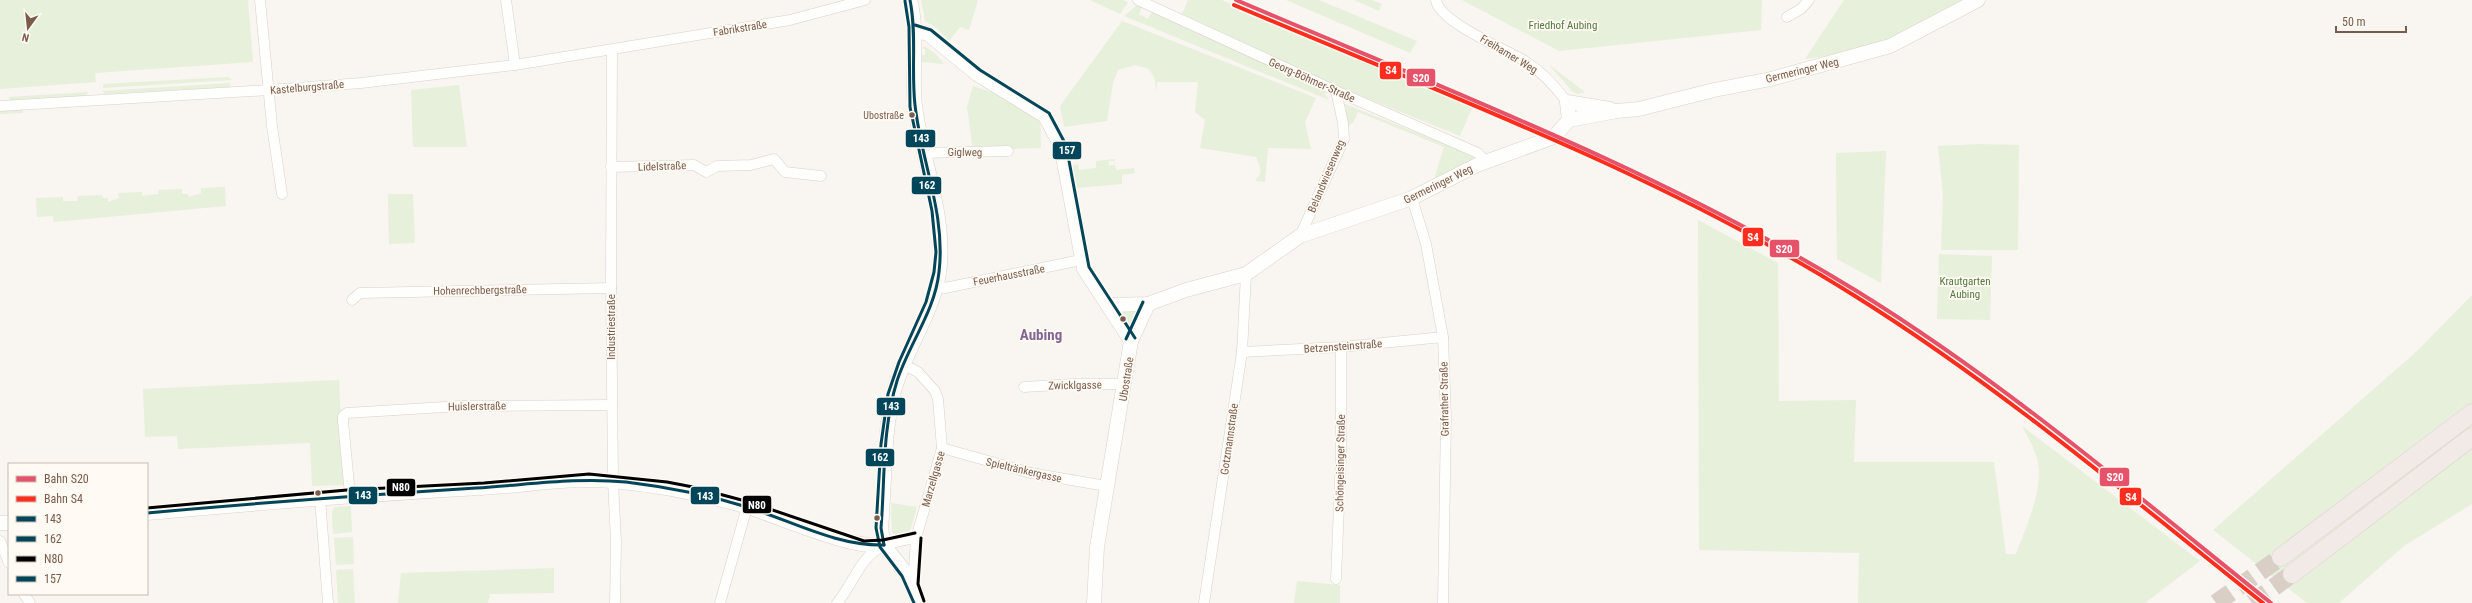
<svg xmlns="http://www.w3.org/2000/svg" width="2472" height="603" viewBox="0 0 2472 603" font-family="'Roboto Condensed',sans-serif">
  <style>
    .green { fill: #e7f0db }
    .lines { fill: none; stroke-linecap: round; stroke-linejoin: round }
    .highway-tunnel { stroke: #d9cfc7; stroke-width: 18; stroke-dasharray: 18 9; stroke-linecap: butt }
    .street-casing { stroke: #d7d1cb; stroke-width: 11 }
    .secondary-casing { stroke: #d9d2cb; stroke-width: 15 }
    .highway-casing { stroke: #dad1cc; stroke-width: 19 }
    .street { stroke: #fefefd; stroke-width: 10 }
    .secondary { stroke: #fefefd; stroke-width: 14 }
    .highway { stroke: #f2eae7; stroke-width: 18 }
    .bus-1-casing { stroke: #fffaf3; stroke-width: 6 }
    .bus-2-casing { stroke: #fffaf3; stroke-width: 6 }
    .bus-3-casing { stroke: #fffaf3; stroke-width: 6 }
    .bus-4-casing { stroke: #fffaf3; stroke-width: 6 }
    .bus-1 { stroke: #00465a; stroke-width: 3 }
    .bus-2 { stroke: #00465a; stroke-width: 3 }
    .bus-3 { stroke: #000; stroke-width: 3 }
    .bus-4 { stroke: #00465a; stroke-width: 3 }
    .rail-1-casing { stroke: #fffaf3; stroke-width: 7 }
    .rail-2-casing { stroke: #fffaf3; stroke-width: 7 }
    .rail-1 { stroke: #e7526b; stroke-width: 4 }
    .rail-2 { stroke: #ff2d1d; stroke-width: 4 }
    .bus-dot { fill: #7a5c4d; stroke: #fffaf3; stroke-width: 1.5 }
    .labels { text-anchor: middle; stroke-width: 3.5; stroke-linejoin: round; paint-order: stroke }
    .bus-label { font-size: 10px; fill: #7a5c4d; stroke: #fffaf3; text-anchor: end }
    .park-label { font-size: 11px; fill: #537a41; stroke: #fffaf3 }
    .street-label { font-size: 11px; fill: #7a5c4d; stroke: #fffaf3 }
    .district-label { font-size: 15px; font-weight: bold; fill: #846695; stroke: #fffaf3 }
    .line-badge { stroke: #fffaf3; stroke-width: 1.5 }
    .badge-label { font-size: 11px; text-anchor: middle; font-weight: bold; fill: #fff }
  </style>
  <rect width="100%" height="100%" fill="#f9f5f0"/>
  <g class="green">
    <polygon points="0,0 248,0 253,62 95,73 96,82 0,89"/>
    <polygon points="921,0 978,0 969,30 960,27 949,41 938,29 925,21"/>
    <polygon points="1090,0 1123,0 1128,2 1120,14"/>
    <polygon points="1188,0 1222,0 1472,108 1460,136 1344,89 1182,14"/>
    <polygon points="1286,0 1319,0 1417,41 1410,53"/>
    <polygon points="1354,0 1372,0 1382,4 1379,11"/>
    <polygon points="1462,0 1762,0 1761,30 1559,51"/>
    <polygon points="1844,0 1967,0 1876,47 1848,53 1805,59"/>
    <polygon points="1137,5 1142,7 1139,14 1148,19 1152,12 1323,90 1329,100 1124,16"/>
    <path d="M1122 21 1316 98 1305 122 1311 149 1268 148 1265 182 1255 181C1264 172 1260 167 1256 157L1200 148 1205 120 1195 112 1198 82H1157V92L1154 77 1149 69 1135 65 1118 70 1113 83 1107 121 1064 127 1060 106Z"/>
    <polygon points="924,46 935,53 944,64 922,62 922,55 925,55 925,49 923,49"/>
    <polygon points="1548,64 1585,92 1578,94 1573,92"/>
    <polygon points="228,77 232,80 103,88 103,84"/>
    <polygon points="230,83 230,87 105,94 102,91"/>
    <polygon points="459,85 467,147 413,147 411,90"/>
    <polygon points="973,86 1000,95 1040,119 1041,148 973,150 967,107"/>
    <polygon points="88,92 85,96 10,100 8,97"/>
    <polygon points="1345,104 1470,154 1474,158 1472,161 1437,179 1435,176 1444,147 1358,112 1353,123 1348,126"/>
    <polygon points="22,110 23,113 0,114 0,111"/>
    <polygon points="1979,144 2019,145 2018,250 1941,250 1943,195 1938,146"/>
    <polygon points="1886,151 1881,283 1837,259 1836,153"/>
    <polygon points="1115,159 1115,161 1109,161 1109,165 1115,165 1116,170 1134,168 1135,173 1122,175 1122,184 1077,188 1072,166 1078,164 1079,170 1096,168 1096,161"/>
    <polygon points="910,183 921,183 923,195 911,195"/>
    <polygon points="225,187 226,206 54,222 53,216 37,217 36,198 63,197 63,201 77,201 78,196 102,195 103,198 108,198 108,202 119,198 118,193 142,192 142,196 158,194 158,190 182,189 182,194 188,194 189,197 201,193 201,188"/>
    <polygon points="388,194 413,194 415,243 389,244"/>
    <path d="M1698 220 1778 263 1779 401 1856 400 1854 462H1994L2006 554H2016C2026 527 2045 487 2037 458 2034 447 2027 436 2022 426L2200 561 2145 603H1858L1859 553 1699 550Z"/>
    <polygon points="1939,254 1992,256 1990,320 1937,319"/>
    <polygon points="2472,295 2472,504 2404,546 2339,603 2307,603 2213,530 2417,351"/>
    <polygon points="1120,310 1139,310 1131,326 1121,314"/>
    <polygon points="339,380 344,485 312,486 310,443 178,449 177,436 145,437 143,389"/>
    <polygon points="891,503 917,507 910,531 896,535 892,533"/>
    <polygon points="351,506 352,532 333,534 332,513 334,507"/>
    <polygon points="353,537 354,564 336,565 334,538"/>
    <polygon points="554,568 554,593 490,594 488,603 398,603 401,573"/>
    <polygon points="353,569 355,603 338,603 336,570"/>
    <polygon points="1297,581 1340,585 1340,603 1294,603"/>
  </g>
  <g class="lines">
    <g class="highway-tunnel">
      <polyline points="2216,603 2281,557"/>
      <polyline points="2252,603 2292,574"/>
    </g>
    <defs>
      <g id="street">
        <polyline points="260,0 272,126 282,194"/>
        <polyline points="506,0 515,65"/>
        <polyline points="1138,0 1336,91 1478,153 1485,161"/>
        <path d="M1436 0C1439 22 1505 49 1525 61 1542 72 1555 86 1567 102"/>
        <polyline points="1787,17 1801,9 1809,0"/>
        <polyline points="612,50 611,285 613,481 616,541 615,603"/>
        <polyline points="0,106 269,90 361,83 515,65 790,20 865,0"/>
        <polyline points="923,153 1008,151"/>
        <polyline points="611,167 694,165 706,172 717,166 751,165 774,159 785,172 821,176"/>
        <polyline points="1412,198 1426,244 1443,337 1446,418 1443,603"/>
        <polyline points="1300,236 1344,139 1343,123 1336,91"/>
        <polyline points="936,286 945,288 1081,260"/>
        <polyline points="352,300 360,293 611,288"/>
        <polyline points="1242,352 1341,347 1443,337"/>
        <polyline points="902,364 918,372 935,391 938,399 942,448 916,538 913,585"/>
        <polyline points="1024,387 1073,384 1125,384"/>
        <polyline points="942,448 1031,473 1106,486"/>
        <polyline points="350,495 343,421 343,416 347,413 461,406 612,405"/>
        <polyline points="320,498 328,603"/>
        <polyline points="0,541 9,563"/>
        <polyline points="1336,579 1341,456 1341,347"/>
        <polyline points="24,594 30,603"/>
        <polyline points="720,603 747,507"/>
        <path d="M837 603C853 585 860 555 885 545 894 542 906 540 916 538"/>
        <polyline points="1204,603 1242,352 1246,274"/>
      </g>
      <g id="secondary">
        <path d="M910 0C919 35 911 71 915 106 922 161 947 217 939 273 933 314 903 353 893 395 883 438 885 484 881 528L884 545 906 573 919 603"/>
        <polyline points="914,30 928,34 977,74 1045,116 1061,146 1084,269 1131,341 1097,547 1094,603"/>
        <polyline points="1569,120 1567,102 1610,109"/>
        <polyline points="1109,305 1148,304 1186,290 1246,274 1300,236 1412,198 1477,165 1554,137 1569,120 1617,111 1639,109 1714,90 1771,79 1890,46 1978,0"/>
        <polyline points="1131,341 1148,304"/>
        <path d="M147 513C258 503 369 494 481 488 524 486 568 477 612 481 658 485 704 494 748 507 782 518 853 550 884 545"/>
        <polyline points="0,523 9,523"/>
      </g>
      <g id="highway">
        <polyline points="2281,557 2472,413"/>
        <polyline points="2292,574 2472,437"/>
      </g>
    </defs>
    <use href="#street" class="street-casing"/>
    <use href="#secondary" class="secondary-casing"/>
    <use href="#highway" class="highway-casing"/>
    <use href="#street" class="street"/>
    <use href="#secondary" class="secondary"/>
    <use href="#highway" class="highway"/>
    <defs>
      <g id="bus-1">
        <path d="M147 513C257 503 366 495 476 488 527 485 576 477 626 482 667 487 708 495 747 507 792 521 836 546 884 545"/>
        <path d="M884 545 881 528C885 479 882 429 897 381 909 344 935 311 939 272 946 214 921 161 915 105 911 70 917 35 910 0"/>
      </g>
      <polyline id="bus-2" points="905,1 909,27 910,107 932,211 936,252 934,272 926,302 899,362 888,394 881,444 876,528 880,547 902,576 914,603"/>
      <g id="bus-3">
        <polyline points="147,508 347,490 484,483 589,474 667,482 693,487 749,502 864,541 883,540 915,533"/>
        <polyline points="921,538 918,584 924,601"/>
      </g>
      <g id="bus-4">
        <polyline points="915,25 931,30 980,70 1049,113 1066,145 1089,267 1135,338"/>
        <polyline points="1126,339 1143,302"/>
      </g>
    </defs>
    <use href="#bus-1" class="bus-1-casing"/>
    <use href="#bus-2" class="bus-2-casing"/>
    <use href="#bus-3" class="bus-3-casing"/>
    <use href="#bus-4" class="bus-4-casing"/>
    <use href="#bus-1" class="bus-1"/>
    <use href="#bus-2" class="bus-2"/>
    <use href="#bus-3" class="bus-3"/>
    <use href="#bus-4" class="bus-4"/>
    <defs>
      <path id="rail-1" d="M1236 0C1445 89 1661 171 1855 290 2003 381 2136 495 2271 603"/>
      <path id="rail-2" d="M1234 5C1443 94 1661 174 1855 296 1999 386 2130 497 2263 603"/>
    </defs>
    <use href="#rail-1" class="rail-1-casing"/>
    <use href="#rail-2" class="rail-2-casing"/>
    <use href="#rail-1" class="rail-1"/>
    <use href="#rail-2" class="rail-2"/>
  </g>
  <g class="bus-dot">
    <circle cx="912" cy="115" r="3.5"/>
    <circle cx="1123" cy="319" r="3.5"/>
    <circle cx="318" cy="493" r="3.5"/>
    <circle cx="877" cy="518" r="3.5"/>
  </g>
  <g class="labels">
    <g class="bus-label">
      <text x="904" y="119">Ubostraße</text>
    </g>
    <g class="park-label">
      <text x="1563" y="29">Friedhof Aubing</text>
      <text x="1965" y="285">Krautgarten<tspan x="1965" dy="13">Aubing</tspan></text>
    </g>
    <g class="street-label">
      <text transform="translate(740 28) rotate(-9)" y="4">Fabrikstraße</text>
      <text transform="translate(1509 54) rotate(31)" y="4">Freihamer Weg</text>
      <text transform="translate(1802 70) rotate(-14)" y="4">Germeringer Weg</text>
      <text transform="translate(1312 80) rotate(24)" y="4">Georg-Böhmer-Straße</text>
      <text transform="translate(307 87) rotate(-5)" y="4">Kastelburgstraße</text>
      <text transform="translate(965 152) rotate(1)" y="4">Giglweg</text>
      <text transform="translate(662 166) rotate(-2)" y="4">Lidelstraße</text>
      <text transform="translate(1326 176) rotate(-67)" y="4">Belandwiesenweg</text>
      <text transform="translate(1438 184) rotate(-26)" y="4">Germeringer Weg</text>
      <text transform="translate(1009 275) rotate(-11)" y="4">Feuerhausstraße</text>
      <text transform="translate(480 290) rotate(-1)" y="4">Hohenrechbergstraße</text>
      <text transform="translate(611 327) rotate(-90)" y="4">Industriestraße</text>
      <text transform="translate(1343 346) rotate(-4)" y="4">Betzensteinstraße</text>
      <text transform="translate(1126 379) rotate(-81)" y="4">Ubostraße</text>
      <text transform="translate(1075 385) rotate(-1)" y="4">Zwicklgasse</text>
      <text transform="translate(1444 399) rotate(-91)" y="4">Grafrather Straße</text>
      <text transform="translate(477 406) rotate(-1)" y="4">Huislerstraße</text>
      <text transform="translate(1229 439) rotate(-82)" y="4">Gotzmannstraße</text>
      <text transform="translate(1340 463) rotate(-89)" y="4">Schöngeisinger Straße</text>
      <text transform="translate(1024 470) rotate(13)" y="4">Spieltränkergasse</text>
      <text transform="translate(933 479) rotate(-74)" y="4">Marzellgasse</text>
    </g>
    <g class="district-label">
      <text x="1041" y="340">Aubing</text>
    </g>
  </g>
  <g class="line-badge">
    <rect x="1379" y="61" width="23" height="19" rx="4" fill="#ff2d1d"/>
    <rect x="1406" y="68" width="30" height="19" rx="4" fill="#e7526b"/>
    <rect x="905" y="129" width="31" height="19" rx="4" fill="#00465a"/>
    <rect x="1052" y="141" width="30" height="19" rx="4" fill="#00465a"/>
    <rect x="911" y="176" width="31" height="19" rx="4" fill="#00465a"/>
    <rect x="1742" y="227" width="22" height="20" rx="4" fill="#ff2d1d"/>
    <rect x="1769" y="239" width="31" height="19" rx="4" fill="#e7526b"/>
    <rect x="876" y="397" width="30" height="19" rx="4" fill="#00465a"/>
    <rect x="865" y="448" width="30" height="19" rx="4" fill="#00465a"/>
    <rect x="2099" y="467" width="31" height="20" rx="4" fill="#e7526b"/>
    <rect x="386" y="478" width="30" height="19" rx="4" fill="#000"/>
    <rect x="348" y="486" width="30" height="19" rx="4" fill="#00465a"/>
    <rect x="690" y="486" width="30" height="19" rx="4" fill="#00465a"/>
    <rect x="2119" y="487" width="23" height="19" rx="4" fill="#ff2d1d"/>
    <rect x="742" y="495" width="30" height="19" rx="4" fill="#000"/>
  </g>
  <g class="badge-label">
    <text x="1391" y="74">S4</text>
    <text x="1421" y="82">S20</text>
    <text x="921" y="142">143</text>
    <text x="1067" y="154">157</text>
    <text x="927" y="189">162</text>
    <text x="1753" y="241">S4</text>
    <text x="1784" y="253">S20</text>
    <text x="891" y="410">143</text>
    <text x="880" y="461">162</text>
    <text x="2115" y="481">S20</text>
    <text x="401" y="491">N80</text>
    <text x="363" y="499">143</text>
    <text x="705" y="500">143</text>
    <text x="2131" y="501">S4</text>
    <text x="757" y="509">N80</text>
  </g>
  <rect x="8" y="463" width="140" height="132" fill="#fffaf3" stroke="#cabbb1"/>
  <rect x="16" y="476" width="20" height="6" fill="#e7526b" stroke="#cabbb1"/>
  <text x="44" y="483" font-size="12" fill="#7a5c4d">Bahn S20</text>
  <rect x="16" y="496" width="20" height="6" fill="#ff2d1d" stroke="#cabbb1"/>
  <text x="44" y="503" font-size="12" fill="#7a5c4d">Bahn S4</text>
  <rect x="16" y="516" width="20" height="6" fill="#00465a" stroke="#cabbb1"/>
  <text x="44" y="523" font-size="12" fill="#7a5c4d">143</text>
  <rect x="16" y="536" width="20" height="6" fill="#00465a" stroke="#cabbb1"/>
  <text x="44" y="543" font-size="12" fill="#7a5c4d">162</text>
  <rect x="16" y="556" width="20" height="6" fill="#000000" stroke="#cabbb1"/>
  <text x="44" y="563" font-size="12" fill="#7a5c4d">N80</text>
  <rect x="16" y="576" width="20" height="6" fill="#00465a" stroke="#cabbb1"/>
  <text x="44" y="583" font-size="12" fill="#7a5c4d">157</text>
  <g transform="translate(28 28) rotate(195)" stroke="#fffaf3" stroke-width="3" paint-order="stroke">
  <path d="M0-3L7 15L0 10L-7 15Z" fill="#7a5c4d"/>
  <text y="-6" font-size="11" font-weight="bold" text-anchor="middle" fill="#7a5c4d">N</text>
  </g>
  <path d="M2336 26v6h70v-6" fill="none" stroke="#7a5c4d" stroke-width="2"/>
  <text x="2342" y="26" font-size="12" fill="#7a5c4d" stroke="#fffaf3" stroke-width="3" paint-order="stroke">50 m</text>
</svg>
